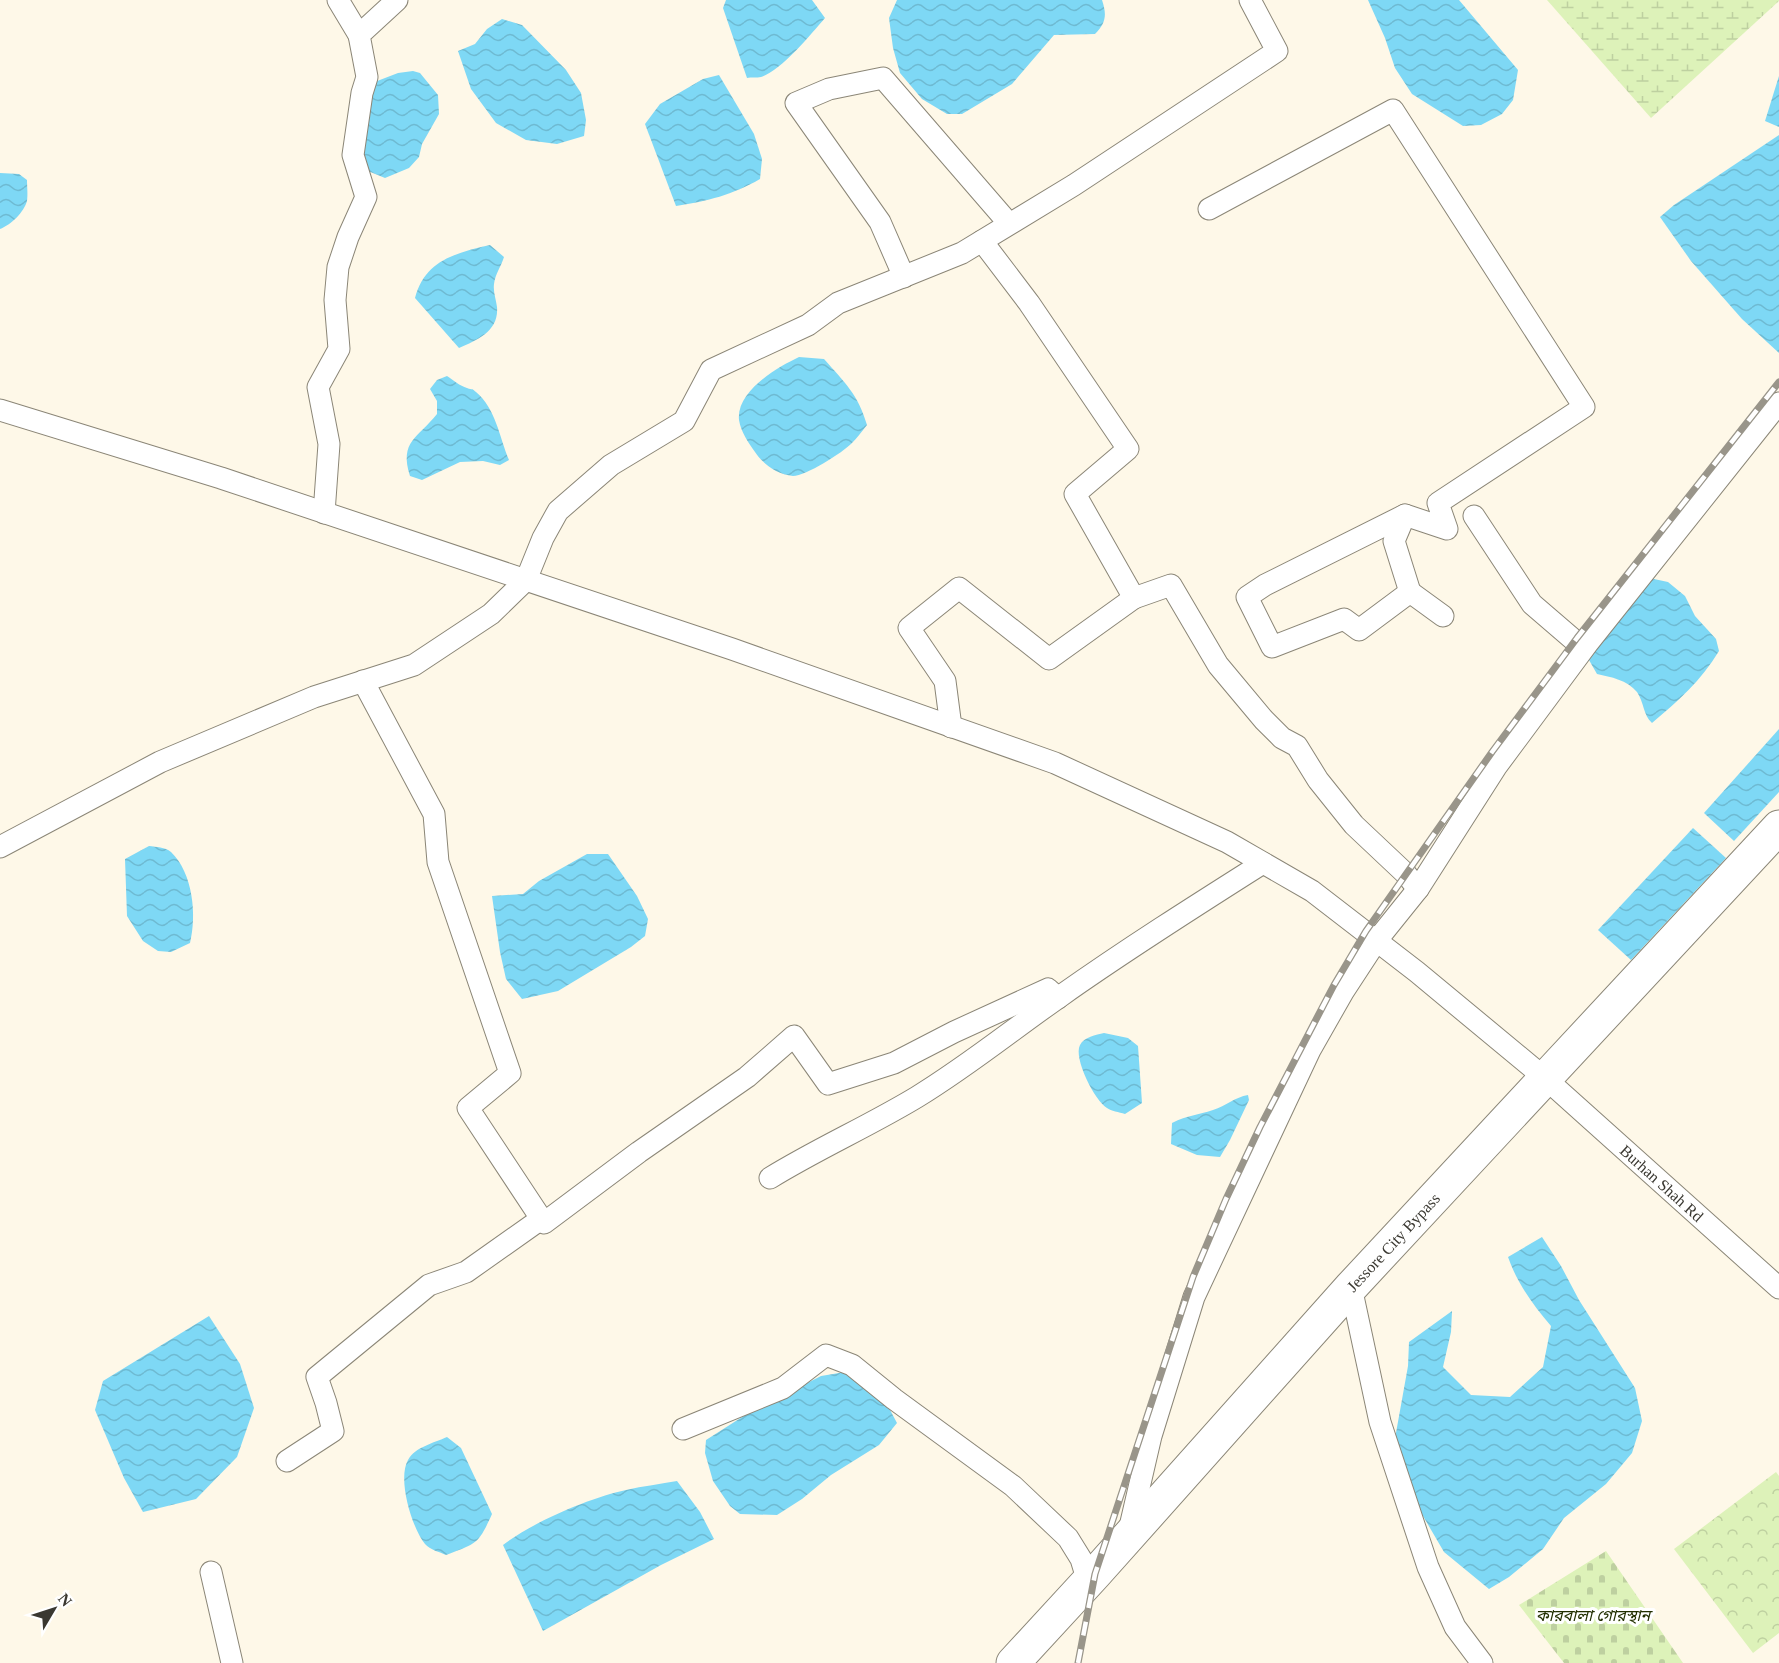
<svg xmlns="http://www.w3.org/2000/svg" width="1779" height="1663" viewBox="0 0 1779 1663" font-family="'Times New Roman','Noto Sans Bengali',serif">
  <style>
    .wetland { fill: url(#wetland-marsh) }
    .cemetery { fill: url(#cemetery-stones) }
    .park { fill: url(#park-crowns) }
    .water { fill: url(#water-waves) }
    .lines { fill: none; stroke-linecap: round; stroke-linejoin: round }
    .street-casing { stroke: #8b8677; stroke-width: 23 }
    .highway-casing { stroke: #8b8677; stroke-width: 35 }
    .street { stroke: #fff; stroke-width: 21 }
    .highway { stroke: #fff; stroke-width: 33 }
    .rail-casing { stroke: #99958a; stroke-width: 7 }
    .rail { stroke: #fff; stroke-width: 4.5; stroke-dasharray: 14; stroke-linecap: butt }
    .labels { text-anchor: middle; stroke-width: 6; stroke-linejoin: round; paint-order: stroke }
    .street-label { font-size: 16px; fill: #3a3831; stroke: #fff }
    .park-label { font-size: 16px; font-style: italic; fill: #222f00; stroke: #fff }
  </style>
  <defs>
    <pattern id="wetland-marsh" width="20" height="14" patternUnits="userSpaceOnUse" patternTransform="scale(1.5)"><rect width="20" height="14" fill="#ddf2b9"/><path d="M1 5h8M5 5V1M11 12h8M15 12V8" fill="none" stroke="#bed0a0"/></pattern>
    <pattern id="cemetery-stones" width="16" height="16" patternUnits="userSpaceOnUse" patternTransform="scale(1.5)"><rect width="16" height="16" fill="#ddf2b9"/><path d="M2 7V4a2 2 0 0 1 4 0v3zM10 15v-3a2 2 0 0 1 4 0v3z" fill="#bed0a0"/></pattern>
    <pattern id="park-crowns" width="20" height="18" patternUnits="userSpaceOnUse" patternTransform="scale(1.5)"><rect width="20" height="18" fill="#ddf2b9"/><path d="M2 6a3 3 0 1 1 6 0M12 15a3 3 0 1 1 6 0" fill="none" stroke="#bed0a0"/></pattern>
    <pattern id="water-waves" width="16" height="10" patternUnits="userSpaceOnUse" patternTransform="scale(1.5)"><rect width="16" height="10" fill="#7ed8f5"/><path d="M0 5q4-4 8 0t8 0" fill="none" stroke="#6ebad2"/></pattern>
  </defs>
  <rect width="100%" height="100%" fill="#fef8e8"/>
  <polygon class="wetland" points="1547,0 1779,0 1779,1 1651,118"/>
  <polygon class="cemetery" points="1606,1551 1683,1663 1564,1663 1519,1605"/>
  <polygon class="park" points="1776,1472 1779,1476 1779,1633 1753,1653 1674,1549"/>
  <g class="water">
    <path d="M726 0H812L825 18C811 34 781 71 761 77 757 78 751 77 747 78L723 8Z"/>
    <path d="M897 0H1102C1107 15 1106 23 1095 34L1054 35 1012 84 962 114H947L922 99 900 73 893 48 889 18Z"/>
    <polygon points="1368,0 1459,0 1518,70 1513,100 1502,114 1481,125 1463,126 1412,94 1395,68 1385,38"/>
    <polygon points="502,19 522,25 566,70 581,93 586,120 584,136 557,144 526,140 496,123 471,89 458,51 475,44 487,29"/>
    <polygon points="413,71 420,73 438,95 439,114 422,144 419,157 409,168 385,178 368,171 362,153 372,83 398,73"/>
    <path d="M719 75 754 134 762 159 760 179C732 195 708 201 676 206L645 124 660 104 703 79Z"/>
    <polygon points="1779,76 1779,127 1765,121"/>
    <polygon points="1779,135 1779,353 1742,319 1691,261 1660,217 1674,205"/>
    <path d="M0 173 19 174 27 180C27 186 28 195 27 201 24 212 11 225 0 229Z"/>
    <path d="M490 245 504 257C501 267 495 274 494 284 493 292 496 299 497 307 499 331 478 340 459 348L415 298C425 260 456 253 490 245Z"/>
    <path d="M799 357 824 359C845 383 858 394 867 425 862 431 857 438 852 443 842 453 806 476 793 476 777 475 763 464 755 452 748 442 741 432 739 420 736 391 778 367 799 357Z"/>
    <path d="M447 376C453 380 460 386 467 388 475 391 470 387 476 392 496 409 499 436 509 460L500 465 483 461 460 462 422 480 410 476C399 441 418 438 437 414V401L430 389 437 380Z"/>
    <path d="M1654 579 1668 582 1685 596 1695 616 1716 639 1719 651C1701 681 1678 701 1652 723 1643 715 1644 702 1637 692 1627 680 1611 677 1597 674L1589 660 1596 640 1645 582Z"/>
    <polygon points="1779,729 1779,792 1734,841 1704,813"/>
    <polygon points="1693,828 1726,858 1631,960 1598,930"/>
    <path d="M149 846C156 847 165 847 171 852 193 873 197 915 190 943L171 952 158 951 143 941 127 916 125 859Z"/>
    <polygon points="587,854 608,854 637,896 648,919 645,936 631,947 558,991 522,999 506,979 500,952 492,896 523,894 539,881"/>
    <path d="M1104 1033 1128 1038 1138 1046 1142 1103 1125 1114C1119 1112 1111 1111 1107 1108 1095 1101 1073 1058 1080 1045 1084 1037 1096 1035 1104 1033Z"/>
    <path d="M1248 1095 1249 1100 1230 1140 1220 1157 1197 1155 1171 1144 1172 1123C1188 1115 1198 1115 1213 1110 1226 1106 1235 1097 1248 1095Z"/>
    <path d="M1542 1237 1561 1266 1579 1300 1635 1388 1642 1421 1632 1453 1606 1484 1564 1518 1543 1549 1509 1577 1489 1589 1444 1552 1416 1504 1394 1444 1408 1366 1409 1342 1452 1311 1451 1332 1443 1367 1471 1395 1510 1397 1543 1367 1551 1326C1533 1305 1517 1283 1508 1257Z"/>
    <polygon points="209,1316 240,1364 254,1408 237,1457 196,1499 143,1512 124,1478 95,1410 103,1381"/>
    <polygon points="845,1372 889,1408 897,1423 879,1445 831,1475 802,1499 777,1515 740,1514 730,1506 713,1481 705,1453 706,1440 750,1412 821,1376"/>
    <path d="M447 1437 461 1448 492 1514C478 1545 477 1543 446 1555 440 1552 430 1550 425 1544 412 1528 397 1479 408 1460 415 1447 434 1443 447 1437Z"/>
    <path d="M677 1481 700 1512 714 1539 661 1565 543 1631 503 1545C533 1522 589 1498 626 1490 643 1486 661 1484 677 1481Z"/>
  </g>
  <g class="lines">
    <defs>
      <g id="street">
        <polyline points="338,0 359,35"/>
        <polyline points="1209,209 1393,110 1584,407 1438,503 1447,529 1405,515 1265,585 1247,597 1272,647 1344,619 1359,630 1410,592 1443,616"/>
        <polyline points="982,241 1029,303 1128,449 1075,494 1134,598 1171,585 1218,665 1264,720 1282,738 1297,746 1318,780 1354,825 1406,874 1418,889"/>
        <polyline points="904,277 880,222 796,103 829,89 883,78 1005,219"/>
        <polyline points="0,410 221,478 732,649 1055,763 1227,842 1312,891 1417,972 1546,1079 1779,1288"/>
        <polyline points="324,513 329,444 318,387 339,349 335,300 338,267 348,237 366,197 353,155 362,93 367,77 359,35 397,0"/>
        <polyline points="1405,515 1394,541 1410,592"/>
        <polyline points="1474,516 1532,604 1575,641"/>
        <polyline points="363,681 434,814 438,862 510,1073 468,1108 544,1223 639,1152 747,1077 794,1036 828,1084 894,1063 954,1032 1048,989 1058,998"/>
        <polyline points="951,727 945,681 909,628 959,588 1049,659 1134,598"/>
        <polyline points="0,847 160,762 314,697 414,665 491,614 526,580 543,538 558,511 611,465 684,421 711,370 808,325 838,303 962,253 1074,185 1277,51 1250,0"/>
        <path d="M770 1178C817 1149 869 1126 917 1097 968 1066 1013 1029 1062 995 1127 949 1195 906 1263 863"/>
        <polyline points="1351,1287 1380,1422 1428,1567 1455,1627 1482,1663"/>
        <polyline points="683,1429 783,1388 826,1355 852,1365 894,1399 1013,1486 1068,1538 1081,1559 1088,1582"/>
        <polyline points="287,1461 333,1431 326,1403 317,1377 429,1285 466,1272 541,1219"/>
        <polyline points="1129,1531 1151,1436 1194,1297 1310,1050 1343,992 1377,940 1418,889 1496,767 1588,643 1779,403"/>
        <polyline points="211,1572 232,1663"/>
      </g>
      <polyline id="highway" points="1013,1663 1095,1574 1351,1287 1779,827"/>
    </defs>
    <use href="#street" class="street-casing"/>
    <use href="#highway" class="highway-casing"/>
    <use href="#street" class="street"/>
    <use href="#highway" class="highway"/>
    <defs>
      <polyline id="rail" points="1078,1663 1095,1574 1193,1277 1226,1199 1260,1127 1334,985 1366,931 1492,752 1577,638 1779,382"/>
    </defs>
    <use href="#rail" class="rail-casing"/>
    <use href="#rail" class="rail"/>
  </g>
  <g class="labels">
    <g class="street-label">
      <text transform="translate(1662 1183) rotate(42)" y="6">Burhan Shah Rd</text>
      <text transform="translate(1393 1242) rotate(-47)" y="6">Jessore City Bypass</text>
    </g>
    <g class="park-label">
      <text x="1593" y="1621">কারবালা গোরস্থান</text>
    </g>
  </g>
  <g transform="translate(54 1609) rotate(51)" stroke="#ffffff" stroke-width="4.5" paint-order="stroke">
  <path d="M0-4.5L10 22L0 15L-10 22Z" fill="#3a3831"/>
  <text y="-9" font-size="16" font-weight="bold" text-anchor="middle" fill="#3a3831">N</text>
  </g>
</svg>
